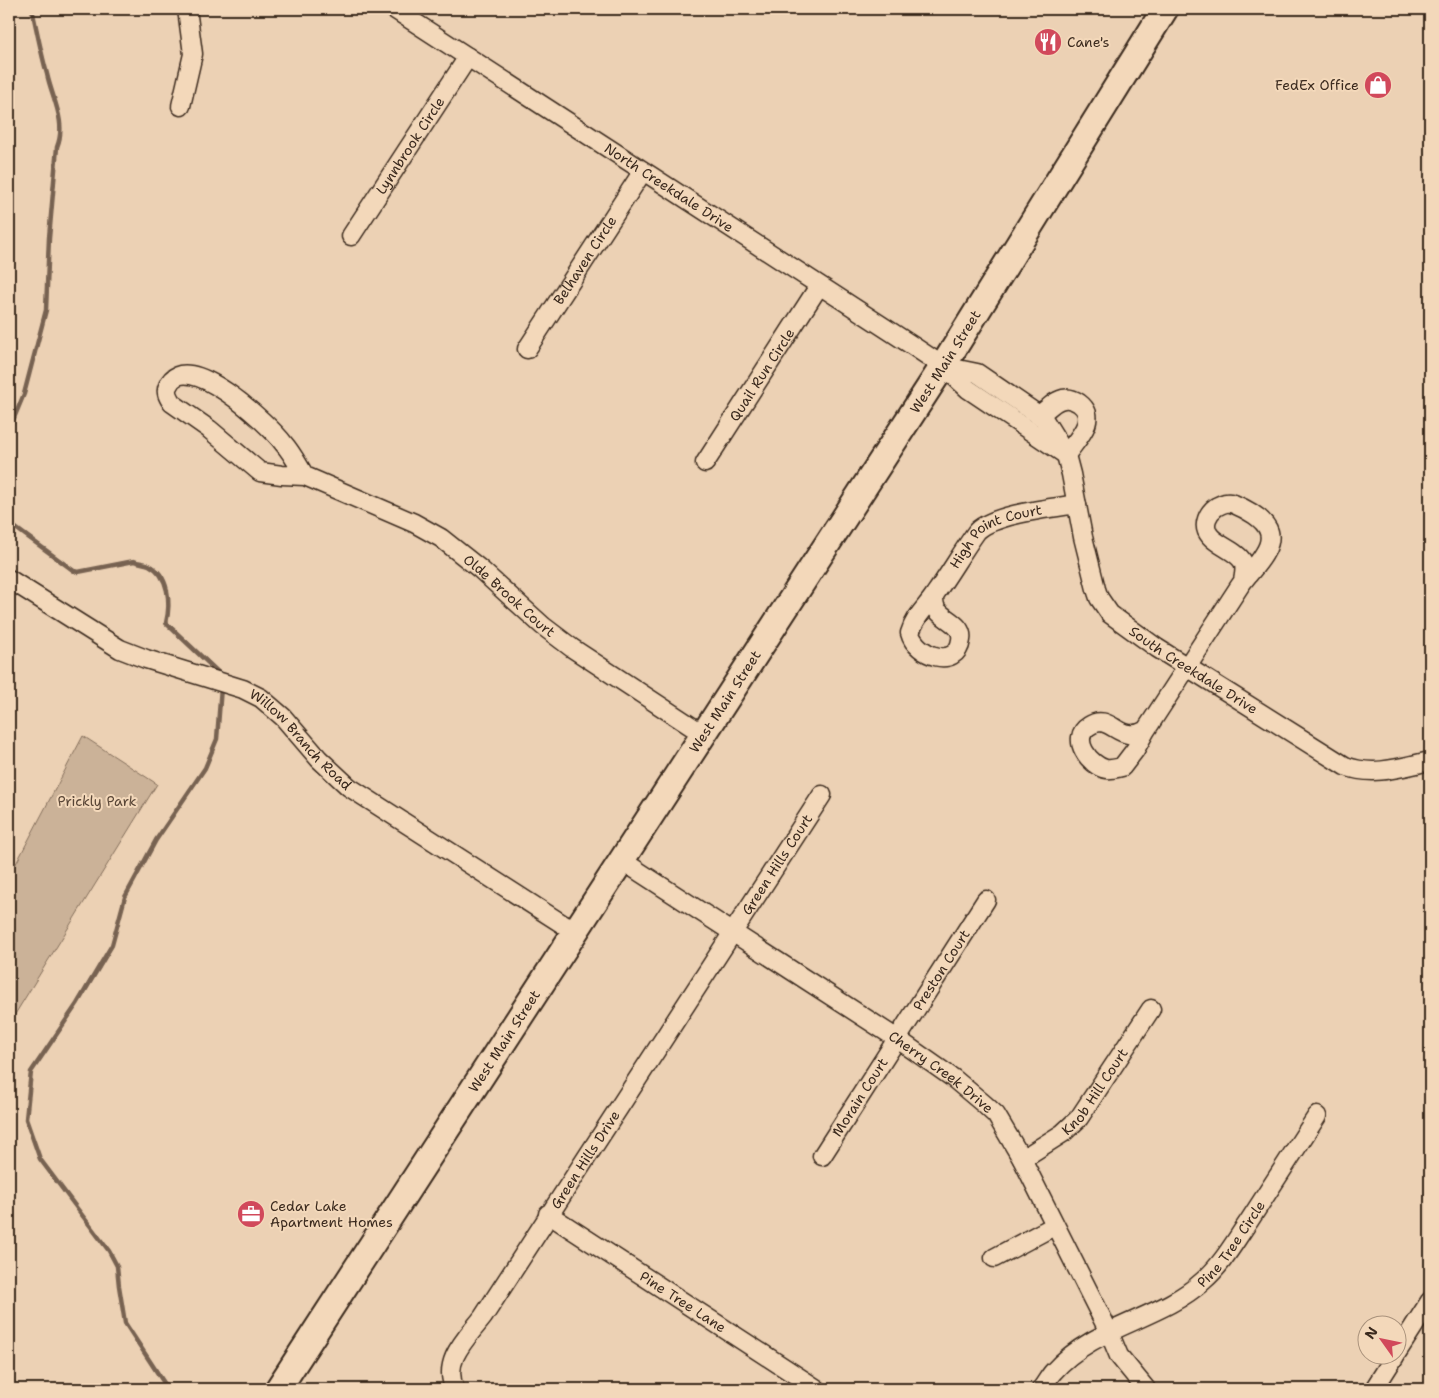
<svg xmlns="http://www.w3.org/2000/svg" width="1439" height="1398" viewBox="0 0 1439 1398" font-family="'Shantell Sans',sans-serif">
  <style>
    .green { fill: #cbb298; stroke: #836e5b }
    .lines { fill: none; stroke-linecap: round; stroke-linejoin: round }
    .stream { stroke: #776251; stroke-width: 4.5 }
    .minor-casing { stroke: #3b2a1e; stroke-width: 21 }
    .secondary-casing { stroke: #3b2a1e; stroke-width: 29 }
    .minor { stroke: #f3d8ba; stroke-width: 18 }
    .secondary { stroke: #f3d8ba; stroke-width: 25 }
    .labels { text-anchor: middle; stroke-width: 4; stroke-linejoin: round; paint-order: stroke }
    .poi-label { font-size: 14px; fill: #3b2a1e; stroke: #f3d8ba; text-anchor: start }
    .street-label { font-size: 14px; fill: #3b2a1e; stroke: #f3d8ba }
    .park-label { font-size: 14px; fill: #584536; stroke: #f3d8ba }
  </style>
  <rect width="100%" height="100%" fill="#ecd1b4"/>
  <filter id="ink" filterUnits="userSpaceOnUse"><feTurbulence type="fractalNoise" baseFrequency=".02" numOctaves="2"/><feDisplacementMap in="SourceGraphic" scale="10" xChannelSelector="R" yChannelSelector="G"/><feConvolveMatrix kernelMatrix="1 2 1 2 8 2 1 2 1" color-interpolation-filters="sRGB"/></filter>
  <g filter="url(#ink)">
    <polygon class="green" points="83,736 157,784 9,1024 9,877"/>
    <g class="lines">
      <g class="stream">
        <path d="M9 430 24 394 46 310 49 238 57 147C67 122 52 98 47 74 41 53 37 31 32 9"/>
        <path d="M9 523 74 571 78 572 134 561C138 563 145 563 149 565 169 575 171 603 166 623L221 675"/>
        <polyline points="168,1389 125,1323 119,1286 117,1266 109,1251 40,1159 26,1119 31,1072 77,1004 112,945 125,897 156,840 205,768 217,739 221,687"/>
      </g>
      <defs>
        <g id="minor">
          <path id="s1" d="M394 9 913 346 943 366 968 389 1066 455"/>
          <polyline points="181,106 193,54 187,9"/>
          <path id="s2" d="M351 236 468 57"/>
          <path id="s3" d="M527 349 643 171"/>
          <path id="s4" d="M943 366 977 373 1043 418 1066 455 1071 474 1083 537 1096 589 1099 598 1110 614 1157 648 1345 766C1374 777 1402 767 1430 761"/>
          <path d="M1038 415C1047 411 1051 403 1060 400 1067 397 1073 399 1079 403 1100 419 1076 440 1066 455"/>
          <path id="s5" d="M705 463 819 286"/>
          <path id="s6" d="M305 476C298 465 292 453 284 444 270 425 185 345 168 386 165 392 168 397 172 403L209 429 260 472 282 475 305 476 414 523 441 538 480 569 543 626 572 648 703 734"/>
          <path id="s7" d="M9 579 120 649 146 659 243 689 261 698 283 717 319 759 349 787 575 932"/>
          <path id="s8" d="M934 596C934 601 934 607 938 611 945 620 964 625 961 640 957 670 916 656 910 633 915 616 926 608 935 594 950 573 962 552 977 531 994 514 1052 508 1077 504"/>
          <path d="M1146 730C1118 746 1111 711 1089 726 1069 738 1090 766 1106 769 1112 770 1117 768 1122 767L1135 750 1146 730C1177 682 1208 635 1239 587 1247 575 1257 566 1264 554 1268 548 1271 539 1269 532 1265 519 1246 509 1234 504 1227 501 1222 504 1216 507 1212 510 1209 513 1207 519 1199 542 1235 547 1243 562 1246 568 1244 574 1243 581"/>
          <path id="s9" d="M621 860 896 1038 953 1078 984 1104 996 1115 1022 1159 1109 1332 1119 1356 1146 1389"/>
          <path id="s10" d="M822 1156 986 900"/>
          <path id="s11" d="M1022 1159 1063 1133 1079 1118 1151 1009"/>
          <path id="s12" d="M548 1214 817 1389"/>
          <polyline points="994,1258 1054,1226"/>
          <polyline points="1396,1354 1430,1301"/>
          <path id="s13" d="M455 1389C441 1361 467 1338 483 1317L822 795"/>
          <path id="s14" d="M1041 1389C1046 1383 1049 1376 1054 1371 1094 1326 1160 1320 1203 1281 1222 1265 1235 1241 1249 1221 1272 1186 1294 1151 1317 1116"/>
          <polyline points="1374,1389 1395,1356"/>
        </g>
        <g id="secondary">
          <path id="s15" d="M278 1389 943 366 1165 9"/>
        </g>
      </defs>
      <use href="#minor" class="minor-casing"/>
      <use href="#secondary" class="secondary-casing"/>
      <use href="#minor" class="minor"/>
      <use href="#secondary" class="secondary"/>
    </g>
  </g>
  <defs>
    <symbol id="restaurant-disc" viewBox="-11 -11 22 22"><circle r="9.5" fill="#d1495b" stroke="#f3d8ba"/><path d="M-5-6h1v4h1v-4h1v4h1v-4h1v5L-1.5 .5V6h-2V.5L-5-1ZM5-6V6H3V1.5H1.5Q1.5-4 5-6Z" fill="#fff"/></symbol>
    <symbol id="shop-disc" viewBox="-11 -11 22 22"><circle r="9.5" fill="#d1495b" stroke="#f3d8ba"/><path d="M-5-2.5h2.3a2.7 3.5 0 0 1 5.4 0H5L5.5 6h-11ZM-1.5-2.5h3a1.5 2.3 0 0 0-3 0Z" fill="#fff"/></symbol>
    <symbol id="office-disc" viewBox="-11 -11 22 22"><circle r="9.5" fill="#d1495b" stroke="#f3d8ba"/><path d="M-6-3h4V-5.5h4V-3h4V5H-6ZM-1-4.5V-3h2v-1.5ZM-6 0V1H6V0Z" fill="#fff"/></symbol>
  </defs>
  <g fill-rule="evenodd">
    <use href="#restaurant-disc" x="1032" y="26" width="32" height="32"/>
    <use href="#shop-disc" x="1362" y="69" width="32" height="32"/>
    <use href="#office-disc" x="235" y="1198" width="32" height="32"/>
  </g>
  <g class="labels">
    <g class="poi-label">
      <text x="1067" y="47">Cane's</text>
      <text x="1359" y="90" text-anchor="end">FedEx Office</text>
      <text x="270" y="1211">Cedar Lake<tspan x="270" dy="16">Apartment Homes</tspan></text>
    </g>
    <g class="street-label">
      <text dy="5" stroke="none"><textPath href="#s2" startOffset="108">Lynnbrook Circle</textPath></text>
      <text dy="5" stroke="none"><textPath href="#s1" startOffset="328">North Creekdale Drive</textPath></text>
      <text dy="5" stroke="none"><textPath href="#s3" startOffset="106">Belhaven Circle</textPath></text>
      <text dy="5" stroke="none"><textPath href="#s15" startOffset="1225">West Main Street</textPath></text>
      <text dy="5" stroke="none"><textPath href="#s5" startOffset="105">Quail Run Circle</textPath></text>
      <text dy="5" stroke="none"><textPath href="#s8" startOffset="261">High Point Court</textPath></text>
      <text dy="5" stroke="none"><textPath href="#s6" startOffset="598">Olde Brook Court</textPath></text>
      <text dy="5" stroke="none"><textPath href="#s4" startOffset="425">South Creekdale Drive</textPath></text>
      <text dy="5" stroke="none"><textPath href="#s15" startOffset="820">West Main Street</textPath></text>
      <text dy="5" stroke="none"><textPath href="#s7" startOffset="338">Willow Branch Road</textPath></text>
      <text dy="5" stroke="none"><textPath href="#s13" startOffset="622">Green Hills Court</textPath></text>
      <text dy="5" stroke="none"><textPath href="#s10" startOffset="221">Preston Court</textPath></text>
      <text dy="5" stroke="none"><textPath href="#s15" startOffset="415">West Main Street</textPath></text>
      <text dy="5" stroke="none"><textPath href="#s9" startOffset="384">Cherry Creek Drive</textPath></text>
      <text dy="5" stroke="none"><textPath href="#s11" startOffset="101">Knob Hill Court</textPath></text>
      <text dy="5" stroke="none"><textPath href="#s10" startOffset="70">Morain Court</textPath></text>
      <text dy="5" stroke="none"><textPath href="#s13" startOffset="270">Green Hills Drive</textPath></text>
      <text dy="5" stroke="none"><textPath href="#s14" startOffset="244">Pine Tree Circle</textPath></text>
      <text dy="5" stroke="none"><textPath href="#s12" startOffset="161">Pine Tree Lane</textPath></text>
    </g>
    <g class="park-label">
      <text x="97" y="806">Prickly Park</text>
    </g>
  </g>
  <rect width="1439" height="1398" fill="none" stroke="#f3d8ba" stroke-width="30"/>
  <rect x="15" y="15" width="1409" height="1368" fill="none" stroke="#3b2a1e" stroke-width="2" filter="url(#ink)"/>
  <g transform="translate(1382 1340) rotate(303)"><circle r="24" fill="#f3d8ba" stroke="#a9927c"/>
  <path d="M0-4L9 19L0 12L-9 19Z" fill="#d1495b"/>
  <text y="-8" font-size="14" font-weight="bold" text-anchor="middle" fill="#3b2a1e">N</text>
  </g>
</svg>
